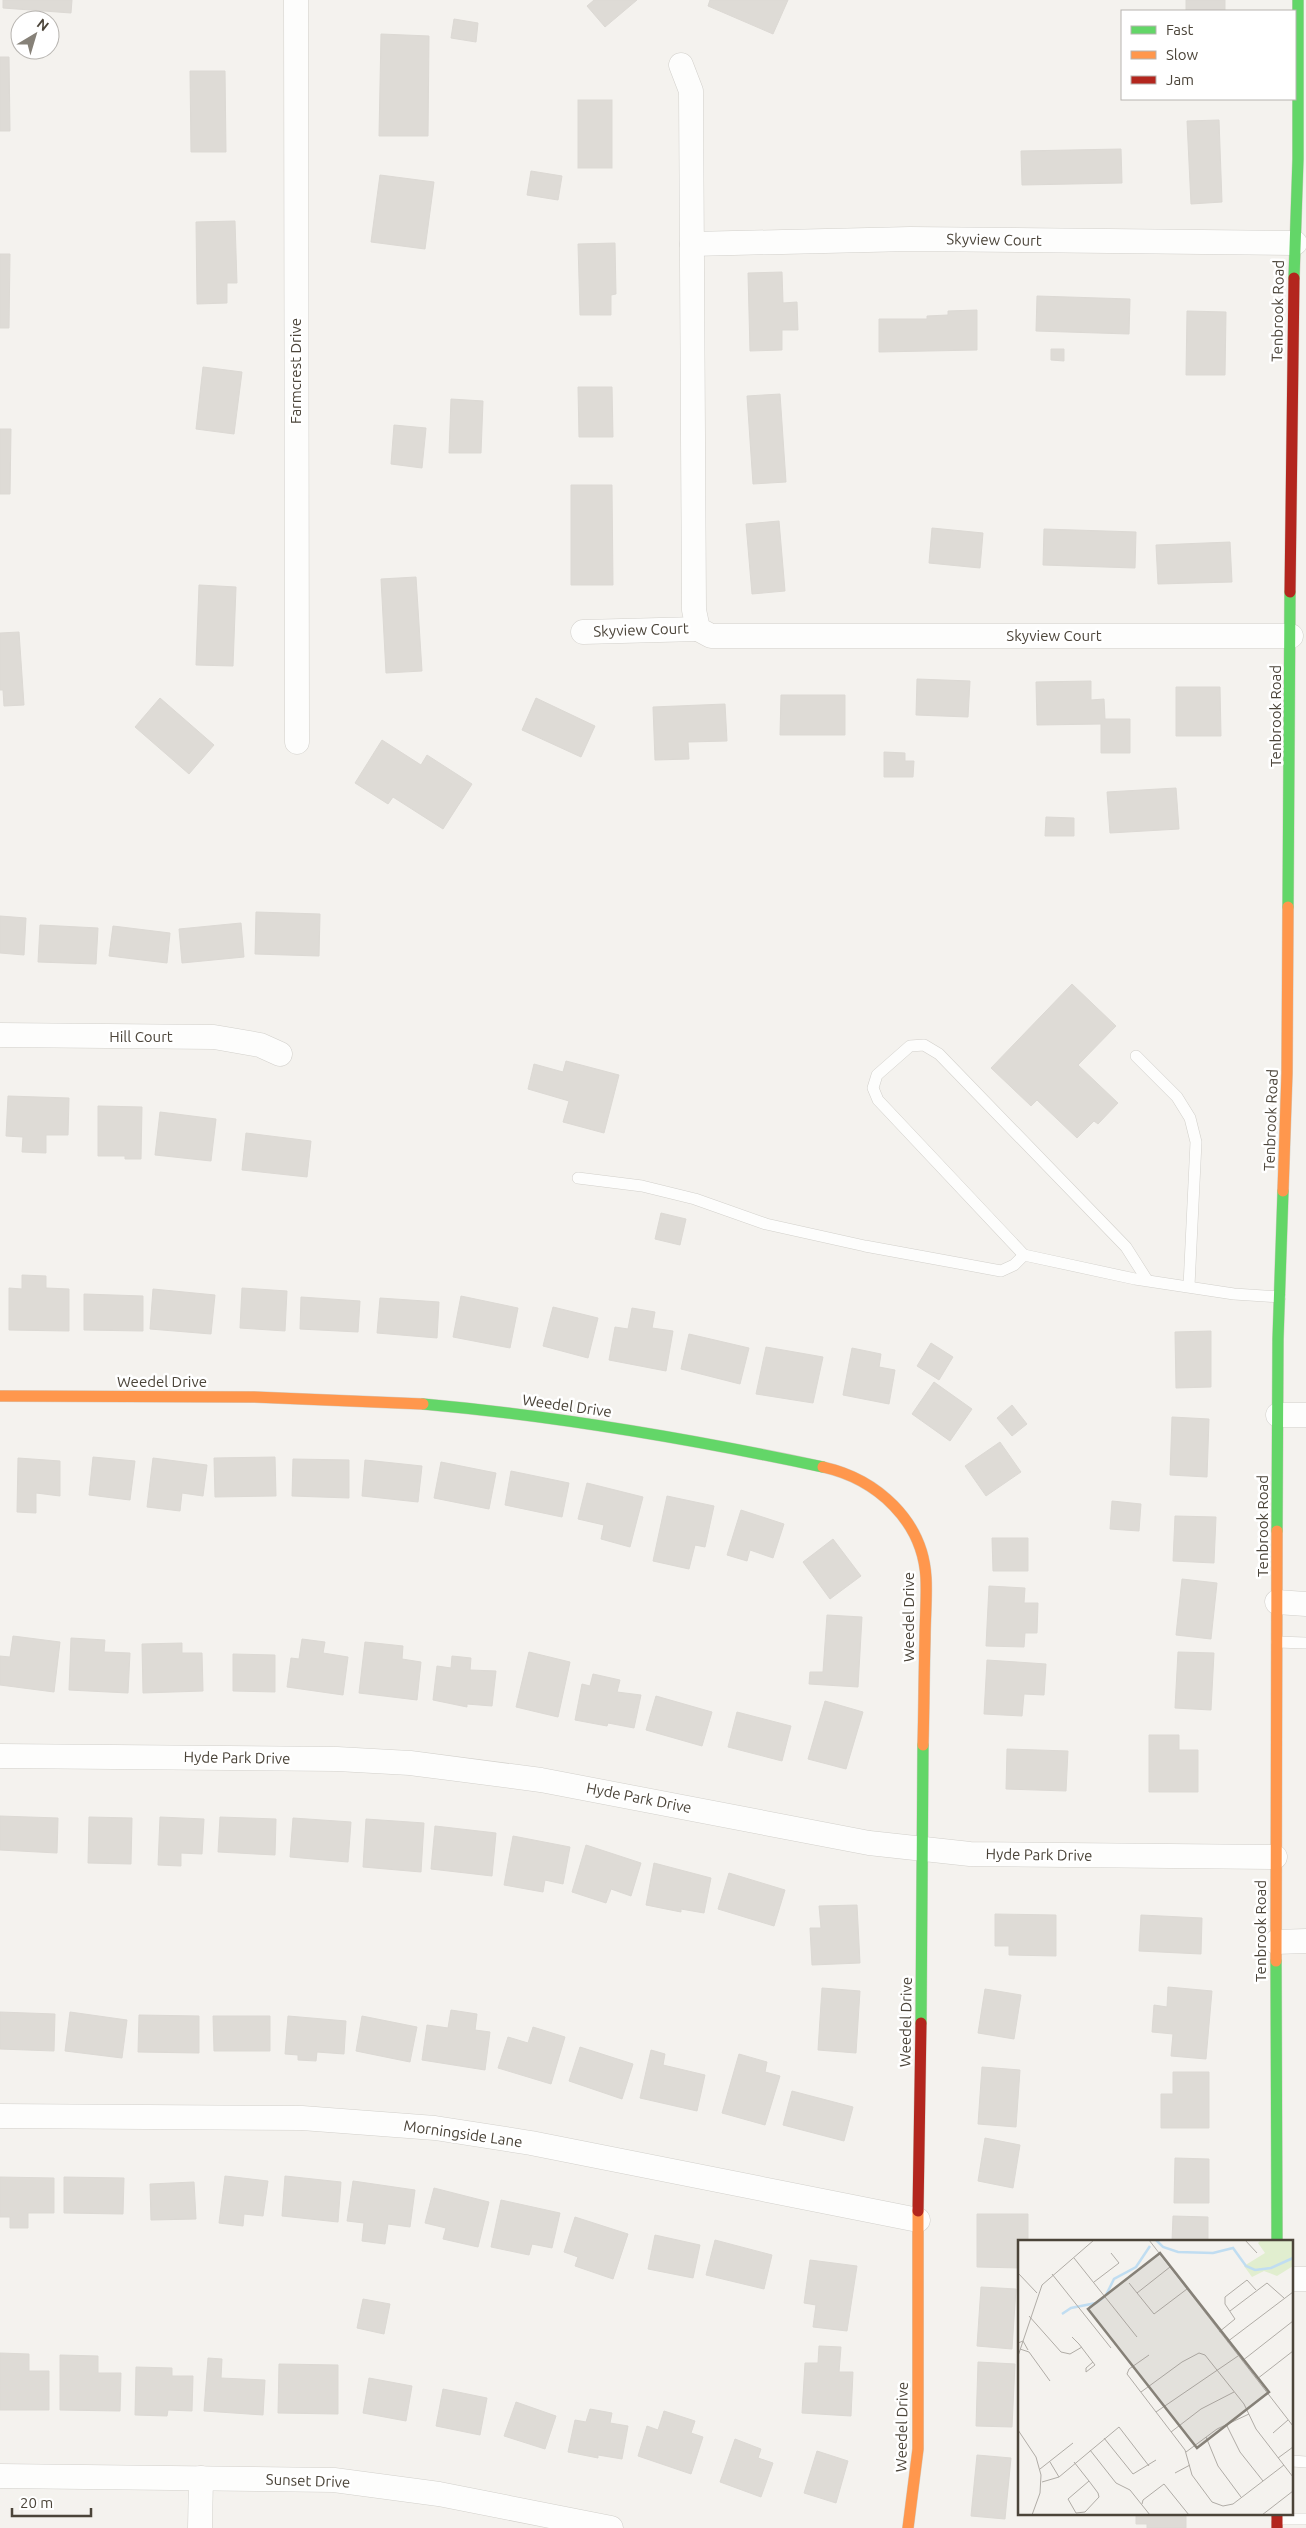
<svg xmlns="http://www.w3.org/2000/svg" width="1306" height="2528" viewBox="0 0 1306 2528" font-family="Ubuntu,sans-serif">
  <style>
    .building { fill: #dedbd6; stroke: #dcd9d4 }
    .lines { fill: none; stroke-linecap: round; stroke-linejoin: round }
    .lane-casing { stroke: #d2d0cb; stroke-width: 12 }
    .street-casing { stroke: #d2d0cb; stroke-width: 25 }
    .fast-casing { stroke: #d3cfc5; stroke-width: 12 }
    .slow-casing { stroke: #d3cfc5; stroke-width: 12 }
    .jam-casing { stroke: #d3cfc5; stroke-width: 12 }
    .lane { stroke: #fdfdfc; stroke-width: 11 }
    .street { stroke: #fdfdfc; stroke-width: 24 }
    .fast { stroke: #63d668; stroke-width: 11 }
    .slow { stroke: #ff974d; stroke-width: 11 }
    .jam { stroke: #b3261e; stroke-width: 11 }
    .labels { text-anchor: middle; stroke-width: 5; stroke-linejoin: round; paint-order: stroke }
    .street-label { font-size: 15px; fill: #4b4439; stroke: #fff }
    .inset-river { fill: none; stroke: #c0ddf1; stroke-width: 2.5 }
    .inset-road { fill: none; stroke: #b0aca6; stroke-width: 1 }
    .view { fill: #868178; fill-opacity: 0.15; stroke: #868178; stroke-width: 2.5 }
    .inset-edge { fill: none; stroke: #4b4439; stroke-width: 2.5 }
  </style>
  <rect width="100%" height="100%" fill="#f4f2ee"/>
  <g class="building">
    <polygon points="3,0 72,0 71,13 3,8"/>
    <polygon points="594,0 637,0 605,27 587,6"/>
    <polygon points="710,0 788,0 773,34 708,6"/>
    <rect x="1186" y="0" width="39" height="11"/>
    <polygon points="454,19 478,23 476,42 451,38"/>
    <polygon points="381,34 429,36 428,136 379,136"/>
    <polygon points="0,57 9,57 10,131 0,131"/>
    <polygon points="190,71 225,71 226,152 191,152"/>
    <rect x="578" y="100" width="34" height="68"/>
    <polygon points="1219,120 1222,202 1191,204 1187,121"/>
    <polygon points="1121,149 1122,183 1022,185 1021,151"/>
    <polygon points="531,171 562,176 558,200 527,195"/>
    <polygon points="380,175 434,182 425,249 371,242"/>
    <polygon points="235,221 237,283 227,283 227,303 197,304 196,222"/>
    <polygon points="615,243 616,294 611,295 611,315 580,315 578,244"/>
    <polygon points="0,254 10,254 9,328 0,328"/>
    <polygon points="782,272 783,303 797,302 798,330 782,330 782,350 750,351 748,273"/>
    <polygon points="1037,296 1130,299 1129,334 1036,331"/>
    <polygon points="977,310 977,350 879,352 879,319 927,319 927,316 948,315 948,311"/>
    <polygon points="1187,311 1226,312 1225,375 1186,375"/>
    <polygon points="1051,349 1064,349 1064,361 1051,360"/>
    <polygon points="203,367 242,372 234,434 196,429"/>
    <polygon points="578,387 612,387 613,437 579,437"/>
    <polygon points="780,394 786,482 753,484 747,396"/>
    <polygon points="451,399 483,401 481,453 449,453"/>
    <polygon points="394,425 426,428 422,468 391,464"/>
    <polygon points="0,429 11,429 10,494 0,494"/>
    <polygon points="571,485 612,485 613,585 571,585"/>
    <polygon points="779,521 785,591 752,594 746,524"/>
    <polygon points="932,528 983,533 980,568 929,563"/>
    <polygon points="1044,529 1136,532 1135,568 1043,565"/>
    <polygon points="1230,542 1232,582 1158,584 1156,545"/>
    <polygon points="416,577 422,671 386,673 381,579"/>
    <polygon points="199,585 236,587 233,666 196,665"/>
    <polygon points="19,632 24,705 4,706 3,690 0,690 0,633"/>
    <polygon points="917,679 970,681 968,717 916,715"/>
    <polygon points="1091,681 1091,700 1104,699 1105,719 1130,719 1130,753 1101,753 1101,724 1037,725 1036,682"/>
    <polygon points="1176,687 1220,687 1221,736 1176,736"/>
    <polygon points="781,695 845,695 845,735 780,735"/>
    <polygon points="160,698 214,745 189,774 135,727"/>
    <polygon points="536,698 595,726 581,757 522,730"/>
    <polygon points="725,704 727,741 688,742 689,759 655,760 653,707"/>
    <polygon points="382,740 421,765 427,755 472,784 443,829 393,797 388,804 355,783"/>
    <polygon points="884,752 905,753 905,761 914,761 913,777 884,777"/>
    <polygon points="1176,788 1179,829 1110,833 1107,792"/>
    <polygon points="1046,817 1074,818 1074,836 1045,836"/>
    <polygon points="256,912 320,914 319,956 255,954"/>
    <polygon points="0,916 26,918 24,955 0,953"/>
    <polygon points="241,923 244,957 182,963 179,929"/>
    <polygon points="40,925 98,928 96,964 38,962"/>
    <polygon points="113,926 170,933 167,963 109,956"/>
    <polygon points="1072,984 1116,1026 1078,1065 1118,1103 1098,1124 1094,1121 1077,1138 1037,1100 1031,1106 991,1068"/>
    <polygon points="566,1061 619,1075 604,1133 563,1122 569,1101 528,1089 534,1064 563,1072"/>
    <polygon points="8,1096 69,1098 68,1135 46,1135 46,1153 22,1152 23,1137 6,1136"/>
    <polygon points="98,1106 142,1107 141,1159 125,1159 125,1156 98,1156"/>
    <polygon points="160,1112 216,1119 211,1161 155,1155"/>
    <polygon points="246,1133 311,1141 307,1177 242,1170"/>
    <polygon points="661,1213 686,1219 680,1245 655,1239"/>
    <polygon points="22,1275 46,1276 46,1288 69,1289 69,1331 9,1330 9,1288 22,1289"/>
    <polygon points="242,1288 287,1291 285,1331 240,1328"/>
    <polygon points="153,1289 215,1295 211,1334 150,1329"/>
    <polygon points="84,1294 143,1296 143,1331 84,1330"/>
    <polygon points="461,1296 518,1308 510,1348 453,1337"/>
    <polygon points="301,1297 360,1301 358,1332 300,1329"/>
    <polygon points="380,1298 439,1302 437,1338 377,1333"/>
    <polygon points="553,1307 598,1318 588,1358 543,1346"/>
    <polygon points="632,1308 655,1312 652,1328 673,1331 666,1371 609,1360 615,1327 628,1329"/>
    <polygon points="1211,1331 1211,1387 1176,1388 1175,1332"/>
    <polygon points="689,1334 749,1348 740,1384 681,1369"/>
    <polygon points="931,1343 953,1357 939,1380 917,1366"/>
    <polygon points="766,1347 823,1357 813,1403 756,1394"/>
    <polygon points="852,1348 881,1354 879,1367 895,1370 889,1404 843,1395"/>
    <polygon points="934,1382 972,1409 950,1441 912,1414"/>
    <polygon points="1012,1405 1027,1424 1012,1436 997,1418"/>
    <polygon points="1172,1417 1209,1419 1207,1477 1170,1475"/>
    <polygon points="1000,1442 1021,1472 986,1496 965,1466"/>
    <polygon points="93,1457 135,1461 130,1500 89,1495"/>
    <polygon points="275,1457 276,1496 215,1497 214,1458"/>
    <polygon points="18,1458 60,1461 60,1496 36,1493 36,1513 17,1512"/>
    <polygon points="153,1458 207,1465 203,1496 182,1493 180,1511 147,1507"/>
    <polygon points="293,1459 349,1460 349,1498 292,1496"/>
    <polygon points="365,1460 422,1466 418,1502 362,1496"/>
    <polygon points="441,1462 496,1473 489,1509 434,1498"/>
    <polygon points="511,1471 569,1483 562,1517 505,1505"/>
    <polygon points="587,1483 643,1497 630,1547 601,1539 604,1525 578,1519"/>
    <polygon points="667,1496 714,1506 705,1547 695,1545 689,1569 653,1561"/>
    <polygon points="1112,1501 1141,1504 1139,1531 1110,1529"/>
    <polygon points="741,1510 784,1524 773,1558 750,1550 747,1561 727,1555"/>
    <polygon points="1175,1516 1216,1517 1214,1563 1173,1561"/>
    <polygon points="992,1538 1028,1538 1028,1571 993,1571"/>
    <polygon points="833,1539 861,1576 830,1599 803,1562"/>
    <polygon points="1182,1579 1217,1583 1211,1639 1176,1635"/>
    <polygon points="989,1586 1025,1588 1024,1603 1038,1603 1037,1633 1025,1633 1024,1647 986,1646"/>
    <polygon points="827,1615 862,1617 858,1687 809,1684 810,1672 823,1672"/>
    <polygon points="13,1636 60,1642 54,1692 0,1685 0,1656 10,1657"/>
    <polygon points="71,1638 105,1640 104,1652 130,1653 128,1693 69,1690"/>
    <polygon points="302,1639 325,1642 323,1653 348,1657 343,1695 287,1687 291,1658 299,1659"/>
    <polygon points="365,1642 403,1646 402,1659 421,1662 417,1700 359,1693"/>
    <polygon points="182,1643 182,1653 202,1653 203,1691 143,1693 142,1644"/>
    <polygon points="529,1652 570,1662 558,1717 516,1707"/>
    <polygon points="1178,1652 1214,1653 1211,1710 1175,1708"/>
    <polygon points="233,1654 275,1655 275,1692 233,1691"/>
    <polygon points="452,1656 471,1658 470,1670 496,1671 492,1706 467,1704 467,1707 433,1700 437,1666 451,1668"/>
    <polygon points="987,1660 1046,1664 1044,1695 1024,1694 1022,1716 984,1714"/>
    <polygon points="593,1674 620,1680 617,1692 641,1695 634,1728 608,1723 607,1726 575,1720 582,1684 590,1686"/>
    <polygon points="656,1696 712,1712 702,1746 646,1730"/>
    <polygon points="825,1701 863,1712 846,1769 808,1759"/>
    <polygon points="737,1712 791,1726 782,1761 728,1747"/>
    <polygon points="1149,1735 1179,1735 1179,1750 1198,1750 1198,1792 1149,1792"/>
    <polygon points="1007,1749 1068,1751 1066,1791 1006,1789"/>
    <polygon points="0,1816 58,1818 57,1853 0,1850"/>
    <polygon points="89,1817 132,1818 131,1864 88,1863"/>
    <polygon points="160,1817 204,1819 202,1854 181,1853 181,1866 158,1865"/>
    <polygon points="220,1817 276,1819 275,1855 218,1852"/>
    <polygon points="293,1818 351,1822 348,1862 290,1857"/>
    <polygon points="366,1819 424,1823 421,1872 363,1867"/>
    <polygon points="435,1826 496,1833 492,1876 431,1869"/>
    <polygon points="513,1836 570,1847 563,1884 545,1880 543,1892 504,1885"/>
    <polygon points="586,1845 641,1863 631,1896 611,1889 606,1903 572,1892"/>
    <polygon points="654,1863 711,1878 704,1913 681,1909 681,1912 646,1905"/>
    <polygon points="729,1873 785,1890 774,1926 718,1909"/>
    <polygon points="857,1905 860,1963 812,1965 810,1928 821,1928 819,1906"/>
    <polygon points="995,1914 1056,1915 1056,1956 1009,1955 1009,1946 995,1946"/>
    <polygon points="1141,1915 1202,1918 1201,1954 1139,1951"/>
    <polygon points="1168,1987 1212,1991 1206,2059 1171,2056 1173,2034 1152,2032 1154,2005 1167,2007"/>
    <polygon points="822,1988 860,1991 856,2053 818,2050"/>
    <polygon points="985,1989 1021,1995 1014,2039 978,2033"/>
    <polygon points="451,2010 477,2014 475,2030 490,2032 485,2070 422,2060 427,2025 448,2028"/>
    <polygon points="0,2012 55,2014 54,2051 0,2049"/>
    <polygon points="70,2012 127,2020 122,2058 65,2051"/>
    <polygon points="139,2015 199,2016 199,2053 138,2052"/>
    <polygon points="213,2016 270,2016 270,2051 214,2051"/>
    <polygon points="288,2016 346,2021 344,2054 317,2052 316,2061 298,2060 298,2055 285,2054"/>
    <polygon points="362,2016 417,2027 410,2062 356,2051"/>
    <polygon points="533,2027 565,2037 551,2084 498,2068 508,2037 528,2043"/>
    <polygon points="580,2047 633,2064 622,2099 569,2081"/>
    <polygon points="651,2050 665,2054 663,2065 705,2075 697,2111 640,2098"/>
    <polygon points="739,2054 767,2062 765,2072 780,2076 765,2125 722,2113"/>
    <polygon points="982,2067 1020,2070 1016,2127 978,2124"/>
    <polygon points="1173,2072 1209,2072 1209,2128 1161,2128 1161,2094 1173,2094"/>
    <polygon points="792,2091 853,2107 844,2141 783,2125"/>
    <polygon points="985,2138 1020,2145 1013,2188 978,2181"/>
    <polygon points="1175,2158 1209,2159 1209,2203 1174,2203"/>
    <polygon points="225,2176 268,2181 263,2216 244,2214 243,2226 219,2223"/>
    <polygon points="285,2176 341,2182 338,2222 282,2216"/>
    <polygon points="0,2177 54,2178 54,2213 28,2213 28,2228 10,2228 10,2217 0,2217"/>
    <polygon points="64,2177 124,2178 123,2214 64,2213"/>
    <polygon points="353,2181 415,2190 410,2227 388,2224 385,2244 362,2241 364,2223 347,2221"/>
    <polygon points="194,2182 196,2219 151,2220 150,2184"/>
    <polygon points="434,2188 489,2202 478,2247 443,2239 446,2228 425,2223"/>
    <polygon points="501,2200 560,2213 552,2248 532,2244 529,2255 491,2247"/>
    <polygon points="977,2214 1028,2214 1028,2242 1020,2242 1020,2268 977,2267"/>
    <polygon points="1173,2216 1208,2217 1208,2242 1172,2242"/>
    <polygon points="575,2217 628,2234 613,2279 575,2266 578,2257 564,2252"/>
    <polygon points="655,2235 700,2245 693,2278 648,2269"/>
    <polygon points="715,2240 772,2255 764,2289 706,2275"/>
    <polygon points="810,2260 857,2266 847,2331 813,2327 816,2305 804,2303"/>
    <polygon points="981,2287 1016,2289 1012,2349 977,2346"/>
    <polygon points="363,2299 390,2304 384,2334 357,2328"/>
    <polygon points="819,2346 841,2347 839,2372 853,2372 851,2416 802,2413 805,2363 818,2363"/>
    <polygon points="0,2353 29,2354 29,2371 49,2371 49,2410 0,2410"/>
    <polygon points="60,2355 98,2356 98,2373 121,2373 120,2411 60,2410"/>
    <polygon points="208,2358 222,2359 221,2378 265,2380 263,2415 204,2411"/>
    <polygon points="978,2362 1015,2364 1012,2427 976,2426"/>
    <polygon points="279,2364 338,2365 338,2414 278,2413"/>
    <polygon points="136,2367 172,2368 172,2376 193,2376 192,2411 168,2410 167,2416 135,2415"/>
    <polygon points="369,2378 412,2386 406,2421 363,2413"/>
    <polygon points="443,2389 487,2398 480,2435 436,2426"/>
    <polygon points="516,2402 556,2416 545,2449 504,2436"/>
    <polygon points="590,2409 612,2413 610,2423 628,2426 622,2459 598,2455 598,2458 568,2452 575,2420 586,2422"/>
    <polygon points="664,2411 695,2421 691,2433 703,2437 691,2474 638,2456 647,2426 658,2430"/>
    <polygon points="735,2439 761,2449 758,2458 773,2463 761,2497 720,2482"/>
    <polygon points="817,2451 848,2461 836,2503 804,2493"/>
    <polygon points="977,2455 1011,2458 1005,2519 971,2516"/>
    <polygon points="1136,2514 1186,2514 1186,2528 1147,2528 1147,2524 1136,2524"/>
  </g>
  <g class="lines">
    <defs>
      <g id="lane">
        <polyline points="1136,1056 1177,1097 1190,1118 1196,1142 1189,1286"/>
        <polyline points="578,1178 642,1186 695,1199 766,1224 865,1246 1001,1271 1014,1265 1024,1255 1135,1279 1234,1294 1280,1297"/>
        <polyline points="1024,1255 878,1100 873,1088 877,1075 910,1046 924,1045 939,1054 1126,1247 1147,1280"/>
        <polyline points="1277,1642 1306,1643"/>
        <polyline points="1292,2461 1306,2462"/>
        <polyline points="1277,2519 1306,2519"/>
      </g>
      <g id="street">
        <polyline points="296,0 297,742"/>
        <polyline points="681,65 691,91 694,610 698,629 711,636 1291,636"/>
        <polyline points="692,244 910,239 1295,243"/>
        <polyline points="583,632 698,629"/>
        <polyline points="0,1035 214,1037 260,1045 280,1054"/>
        <polyline points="1278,1415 1306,1415"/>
        <polyline points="1277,1602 1306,1604"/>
        <polyline points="0,1756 337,1759 410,1763 541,1780 869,1843 970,1854 1275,1857"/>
        <polyline points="1276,1942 1306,1941"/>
        <polyline points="0,2116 302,2118 435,2128 531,2143 918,2220"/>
        <polyline points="1292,2279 1306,2279"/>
        <polyline points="0,2476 334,2480 439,2494 611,2528"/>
        <polyline points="200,2528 201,2478"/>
      </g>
      <g id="fast">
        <polyline points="1294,278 1298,159 1298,0"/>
        <polyline points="1288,907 1290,592"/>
        <path d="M423 1404C558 1416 691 1439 823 1467"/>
        <polyline points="1277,1531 1278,1339 1283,1191"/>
        <polyline points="1276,1961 1277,2242"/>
        <polyline points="921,2023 923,1745"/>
      </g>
      <g id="slow">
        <polyline points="1283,1191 1287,1073 1288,907"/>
        <polyline points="0,1396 254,1397 423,1404"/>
        <path d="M823 1467C877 1479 923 1521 926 1578 927 1598 925 1619 925 1639 924 1674 924 1710 923 1745"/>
        <polyline points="1276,1961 1277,1531"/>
        <polyline points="908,2528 918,2449 918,2211"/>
      </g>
      <g id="jam">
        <polyline points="1290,592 1294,278"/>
        <polyline points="918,2211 921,2023"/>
        <polyline points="1277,2514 1277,2528"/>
      </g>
    </defs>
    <use href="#lane" class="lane-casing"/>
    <use href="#street" class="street-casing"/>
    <use href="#fast" class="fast-casing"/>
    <use href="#slow" class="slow-casing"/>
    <use href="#jam" class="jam-casing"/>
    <use href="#lane" class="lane"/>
    <use href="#street" class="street"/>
    <use href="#fast" class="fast"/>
    <use href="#slow" class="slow"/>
    <use href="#jam" class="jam"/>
  </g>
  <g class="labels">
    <g class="street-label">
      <text transform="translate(994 240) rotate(1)" y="5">Skyview Court</text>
      <text transform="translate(1278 311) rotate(-89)" y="5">Tenbrook Road</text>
      <text transform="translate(296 371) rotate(-90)" y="5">Farmcrest Drive</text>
      <text transform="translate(641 630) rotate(-2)" y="5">Skyview Court</text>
      <text x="1054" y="641">Skyview Court</text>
      <text transform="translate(1276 716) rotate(-90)" y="5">Tenbrook Road</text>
      <text x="141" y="1042">Hill Court</text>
      <text transform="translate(1271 1120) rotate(-88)" y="5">Tenbrook Road</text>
      <text x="162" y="1387">Weedel Drive</text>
      <text transform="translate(567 1406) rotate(8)" y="5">Weedel Drive</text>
      <text transform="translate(1263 1526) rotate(-90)" y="5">Tenbrook Road</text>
      <text transform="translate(909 1617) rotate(-90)" y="5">Weedel Drive</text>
      <text transform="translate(237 1758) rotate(1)" y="5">Hyde Park Drive</text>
      <text transform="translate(639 1798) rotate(11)" y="5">Hyde Park Drive</text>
      <text transform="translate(1039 1855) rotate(1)" y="5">Hyde Park Drive</text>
      <text transform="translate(1261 1931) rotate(-90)" y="5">Tenbrook Road</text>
      <text transform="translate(906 2022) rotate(-89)" y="5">Weedel Drive</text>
      <text transform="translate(463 2134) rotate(8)" y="5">Morningside Lane</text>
      <text transform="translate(902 2427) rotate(-89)" y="5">Weedel Drive</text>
      <text transform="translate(308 2481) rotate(2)" y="5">Sunset Drive</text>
    </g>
  </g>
  <g transform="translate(1018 2240)">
    <rect width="275" height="275" fill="#f4f2ee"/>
    <path d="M243 0H275V26L259 36 246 31 234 37 226 26 247 13 240 3Z" fill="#e1eecf"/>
    <path class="inset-river" d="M138 0 145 7 160 12 195 13 215 8 228 26 237 30 253 28 275 18M88 55 96 39 118 27 132 6M44 74 53 68 78 63 86 57"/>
    <path class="inset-road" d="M131 0 275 186M227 0 239 13M56 18 119 97M0 33 19 53M34 34 93 108M76 42 101 23 93 13M111 43 136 74 169 49M119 53 152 27M212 71 249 43 266 58M11 76 43 112 52 114 64 107M201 92 217 79 207 64V57L229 40 238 50M54 97 61 104 77 125 68 132V128L75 122M209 102 275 52M0 103 5 101 10 110M2 109 11 112 32 141M131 115 111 129 109 134 167 210 174 235 194 262 205 266 215 264 266 225M0 116 24 45 76 0M224 121 275 81M239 139 275 111M123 152 164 122 181 113 187 115 226 164 238 189 275 237M138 172 220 116M208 184 222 212 245 241M0 190 18 217 23 235 22 253 14 275M153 192 183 169 216 152M255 193 270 180M188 197 200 226 223 257M86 198 115 234 138 220M72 210 98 243 112 250 132 275M168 212 199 189 231 174M260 218 275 207M32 222 41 237M56 222 71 241 80 253 81 257 67 272 58 273 50 259 71 241M22 229 55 203M157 233 172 225M24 242 41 237 101 187 131 226M124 264 125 260 146 244 171 275M244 275 275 251"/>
    <path class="view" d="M142 13 251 152 179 208 70 69Z"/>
    <rect width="275" height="275" class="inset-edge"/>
  </g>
  <rect x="1121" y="10" width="175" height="90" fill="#ffffff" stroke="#b7b4b0"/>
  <rect x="1131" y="26" width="25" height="8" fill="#63d668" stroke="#b7b4b0"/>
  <text x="1166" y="35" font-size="15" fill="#4b4439">Fast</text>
  <rect x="1131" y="51" width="25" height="8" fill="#ff974d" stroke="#b7b4b0"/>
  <text x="1166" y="60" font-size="15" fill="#4b4439">Slow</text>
  <rect x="1131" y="76" width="25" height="8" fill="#b3261e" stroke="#b7b4b0"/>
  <text x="1166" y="85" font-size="15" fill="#4b4439">Jam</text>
  <g transform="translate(35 35) rotate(38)"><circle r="24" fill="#ffffff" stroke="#b7b4b0"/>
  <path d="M0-4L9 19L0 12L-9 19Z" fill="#868178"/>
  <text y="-8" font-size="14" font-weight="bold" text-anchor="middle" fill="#4b4439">N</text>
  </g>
  <path d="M12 2508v8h79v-8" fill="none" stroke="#4b4439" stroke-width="2.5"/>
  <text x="20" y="2508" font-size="15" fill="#4b4439" stroke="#ffffff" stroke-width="4" paint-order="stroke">20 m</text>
</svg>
